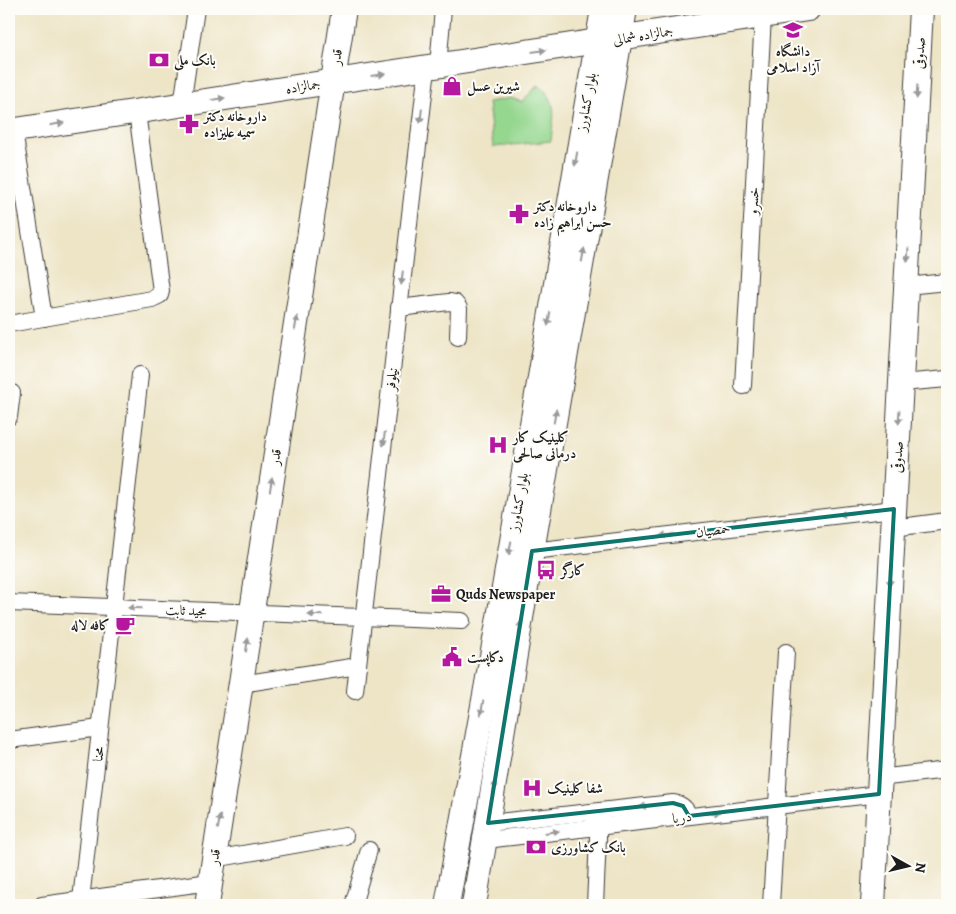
<svg xmlns="http://www.w3.org/2000/svg" width="956" height="914" viewBox="0 0 956 914" font-family="Alegreya,Amiri,serif">
  <style>
    .green { fill: #95d78f; stroke: #587a56 }
    .lines { fill: none; stroke-linecap: round; stroke-linejoin: round }
    .street-casing { stroke: #3c3a36; stroke-width: 18 }
    .secondary-casing { stroke: #3c3a36; stroke-width: 26 }
    .street { stroke: #fff; stroke-width: 16 }
    .secondary { stroke: #fff; stroke-width: 24 }
    .oneway { fill: #999 }
    .marked { fill: none; stroke: #0f766e; stroke-width: 4; stroke-linejoin: round }
    .labels { text-anchor: middle; stroke-width: 4; stroke-linejoin: round; paint-order: stroke }
    .street-label { font-size: 14px; fill: #1c1c1c; stroke: #fdfcf7 }
    .poi-label { font-size: 14px; font-weight: bold; fill: #1c1c1c; stroke: #fdfcf7; text-anchor: start }
  </style>
  <rect width="100%" height="100%" fill="#fdfcf7"/>
  <filter id="ink" filterUnits="userSpaceOnUse"><feTurbulence type="fractalNoise" baseFrequency=".02" numOctaves="2"/><feDisplacementMap in="SourceGraphic" scale="10" xChannelSelector="R" yChannelSelector="G"/><feConvolveMatrix kernelMatrix="1 2 1 2 8 2 1 2 1" color-interpolation-filters="sRGB"/></filter>
  <filter id="wash" filterUnits="userSpaceOnUse"><feTurbulence type="fractalNoise" baseFrequency=".0096" numOctaves="4" result="noise"/><feDisplacementMap in="SourceGraphic" scale="20" xChannelSelector="R" yChannelSelector="G"/><feGaussianBlur stdDeviation="1.12" result="paint"/><feColorMatrix in="noise" values="0 0 0 0 0 0 0 0 0 0 0 0 0 0 0 0 0 1.4 0 .05"/><feComposite in="paint" operator="in"/></filter>
  <g filter="url(#wash)">
    <rect width="100%" height="100%" fill="#eee5c7"/>
    <path class="green" d="M538 85C560 101 553 117 551 141L493 147 488 102 511 98 522 102Z"/>
  </g>
  <g filter="url(#ink)">
    <g class="lines">
      <defs>
        <g id="street">
          <polyline points="438,66 443,9"/>
          <polyline points="182,105 196,9"/>
          <polyline points="14,131 44,318"/>
          <polyline points="906,286 947,282"/>
          <polyline points="399,308 449,302 455,303 459,308 458,337"/>
          <polyline points="9,324 152,299 160,295 161,291 137,112"/>
          <polyline points="901,383 947,379"/>
          <polyline points="743,386 763,16"/>
          <polyline points="9,417 12,393"/>
          <polyline points="893,528 947,521"/>
          <polyline points="532,551 894,509"/>
          <polyline points="9,603 462,621"/>
          <polyline points="241,684 358,666"/>
          <polyline points="355,691 427,68"/>
          <polyline points="9,740 100,728"/>
          <polyline points="879,778 947,770"/>
          <path d="M488 823 673 803C682 804 686 808 689 816"/>
          <polyline points="486,840 879,794"/>
          <polyline points="214,859 345,836"/>
          <polyline points="81,900 140,375"/>
          <polyline points="42,905 210,882"/>
          <polyline points="353,905 369,850"/>
          <polyline points="595,905 599,815"/>
          <polyline points="771,905 786,652"/>
        </g>
        <g id="secondary">
          <polyline points="9,131 808,9"/>
          <polyline points="207,905 344,9"/>
          <polyline points="447,905 498,623 603,9"/>
          <polyline points="474,905 532,551 625,9"/>
          <polyline points="873,905 921,9"/>
        </g>
      </defs>
      <use href="#street" class="street-casing"/>
      <use href="#secondary" class="secondary-casing"/>
      <use href="#street" class="street"/>
      <use href="#secondary" class="secondary"/>
    </g>
    <defs><path id="oneway-solid" d="M-6-.8H1V-3.2L6.5 0L1 3.2V.8H-6Z" transform="scale(1.25)"/></defs>
    <g class="oneway">
      <use href="#oneway-solid" transform="translate(539 51) rotate(-8)"/>
      <use href="#oneway-solid" transform="translate(378 75) rotate(-8)"/>
      <use href="#oneway-solid" transform="translate(917 92) rotate(93)"/>
      <use href="#oneway-solid" transform="translate(218 99) rotate(-9)"/>
      <use href="#oneway-solid" transform="translate(421 116) rotate(97)"/>
      <use href="#oneway-solid" transform="translate(57 124) rotate(-9)"/>
      <use href="#oneway-solid" transform="translate(576 159) rotate(100)"/>
      <use href="#oneway-solid" transform="translate(583 255) rotate(-80)"/>
      <use href="#oneway-solid" transform="translate(908 255) rotate(93)"/>
      <use href="#oneway-solid" transform="translate(402 278) rotate(97)"/>
      <use href="#oneway-solid" transform="translate(549 319) rotate(100)"/>
      <use href="#oneway-solid" transform="translate(296 323) rotate(-81)"/>
      <use href="#oneway-solid" transform="translate(555 416) rotate(-80)"/>
      <use href="#oneway-solid" transform="translate(899 417) rotate(93)"/>
      <use href="#oneway-solid" transform="translate(384 439) rotate(97)"/>
      <use href="#oneway-solid" transform="translate(271 484) rotate(-81)"/>
      <use href="#oneway-solid" transform="translate(846 514) rotate(173)"/>
      <use href="#oneway-solid" transform="translate(667 535) rotate(173)"/>
      <use href="#oneway-solid" transform="translate(510 548) rotate(100)"/>
      <use href="#oneway-solid" transform="translate(890 579) rotate(93)"/>
      <use href="#oneway-solid" transform="translate(135 608) rotate(-178)"/>
      <use href="#oneway-solid" transform="translate(315 615) rotate(-178)"/>
      <use href="#oneway-solid" transform="translate(520 628) rotate(-81)"/>
      <use href="#oneway-solid" transform="translate(247 645) rotate(-81)"/>
      <use href="#oneway-solid" transform="translate(482 708) rotate(100)"/>
      <use href="#oneway-solid" transform="translate(494 788) rotate(-81)"/>
      <use href="#oneway-solid" transform="translate(647 806) rotate(174)"/>
      <use href="#oneway-solid" transform="translate(713 813) rotate(-7)"/>
      <use href="#oneway-solid" transform="translate(219 822) rotate(-81)"/>
      <use href="#oneway-solid" transform="translate(552 832) rotate(-7)"/>
    </g>
  </g>
  <path class="marked" d="M894 509 879 794 689 816 683 806 673 803 488 823 532 551Z"/>
  <defs>
    <symbol id="school-bare" viewBox="-9 -9 18 18"><path d="M0-5L7-2L0 1L-7-2ZM-4 1L0 2.5L4 1V4Q0 6-4 4Z" fill="#b5179e" stroke="#fdfcf7" stroke-width="2.5" paint-order="stroke"/></symbol>
    <symbol id="bank-bare" viewBox="-9 -9 18 18"><path d="M-6-4H6V4H-6ZM0-2.3a2.3 2.3 0 1 0 0 4.6a2.3 2.3 0 1 0 0-4.6Z" fill="#b5179e" stroke="#fdfcf7" stroke-width="2.5" paint-order="stroke"/></symbol>
    <symbol id="shop-bare" viewBox="-9 -9 18 18"><path d="M-5-2.5h2.3a2.7 3.5 0 0 1 5.4 0H5L5.5 6h-11ZM-1.5-2.5h3a1.5 2.3 0 0 0-3 0Z" fill="#b5179e" stroke="#fdfcf7" stroke-width="2.5" paint-order="stroke"/></symbol>
    <symbol id="pharmacy-bare" viewBox="-9 -9 18 18"><path d="M-2-6h4v4h4v4h-4v4h-4v-4h-4v-4h4Z" fill="#b5179e" stroke="#fdfcf7" stroke-width="2.5" paint-order="stroke"/></symbol>
    <symbol id="hospital-bare" viewBox="-9 -9 18 18"><path d="M-5-5h3v3.5h4V-5h3V5h-3V1.5h-4V5h-3Z" fill="#b5179e" stroke="#fdfcf7" stroke-width="2.5" paint-order="stroke"/></symbol>
    <symbol id="bus-bare" viewBox="-9 -9 18 18"><path d="M-5-6H5V4H4V6H2V4H-2V6H-4V4H-5ZM-3.5-4V0h7V-4ZM-3.5 1.2v1.5H-2V1.2ZM2 1.2v1.5H3.5V1.2Z" fill="#b5179e" stroke="#fdfcf7" stroke-width="2.5" paint-order="stroke"/></symbol>
    <symbol id="office-bare" viewBox="-9 -9 18 18"><path d="M-6-3h4V-5.5h4V-3h4V5H-6ZM-1-4.5V-3h2v-1.5ZM-6 0V1H6V0Z" fill="#b5179e" stroke="#fdfcf7" stroke-width="2.5" paint-order="stroke"/></symbol>
    <symbol id="cafe-bare" viewBox="-9 -9 18 18"><path d="M-5.5-4.5H6V0H3Q3 3.5 0 3.5H-2.5Q-5.5 3.5-5.5 0ZM3-3.2v2h1.7v-2ZM-6 4.5H4V6H-6Z" fill="#b5179e" stroke="#fdfcf7" stroke-width="2.5" paint-order="stroke"/></symbol>
    <symbol id="civic-bare" viewBox="-9 -9 18 18"><path d="M-.6-6.5H3V-4.5H.6V-3L4-1V1h2V6H-6V1h2V-1L-.6-3ZM-1.2 2.5V6h2.4V2.5Z" fill="#b5179e" stroke="#fdfcf7" stroke-width="2.5" paint-order="stroke"/></symbol>
  </defs>
  <g fill-rule="evenodd">
    <use href="#school-bare" x="779" y="16" width="28" height="28"/>
    <use href="#bank-bare" x="145" y="46" width="28" height="28"/>
    <use href="#shop-bare" x="438" y="72" width="28" height="28"/>
    <use href="#pharmacy-bare" x="175" y="110" width="28" height="28"/>
    <use href="#pharmacy-bare" x="505" y="200" width="28" height="28"/>
    <use href="#hospital-bare" x="484" y="431" width="28" height="28"/>
    <use href="#bus-bare" x="532" y="556" width="28" height="28"/>
    <use href="#office-bare" x="427" y="580" width="28" height="28"/>
    <use href="#cafe-bare" x="111" y="611" width="28" height="28"/>
    <use href="#civic-bare" x="438" y="643" width="28" height="28"/>
    <use href="#hospital-bare" x="518" y="774" width="28" height="28"/>
    <use href="#bank-bare" x="522" y="833" width="28" height="28"/>
  </g>
  <g class="labels">
    <g class="street-label">
      <text transform="translate(643 35) rotate(-9)" y="5">جمالزاده شمالی</text>
      <text transform="translate(919 53) rotate(-87)" y="5">صدوقی</text>
      <text transform="translate(336 57) rotate(-81)" y="5">قدر</text>
      <text transform="translate(303 86) rotate(-9)" y="5">جمالزاده</text>
      <text transform="translate(586 102) rotate(-80)" y="5">بلوار کشاورز</text>
      <text transform="translate(753 201) rotate(-87)" y="5">خسرو</text>
      <text transform="translate(391 379) rotate(-83)" y="5">نیلوفر</text>
      <text transform="translate(275 457) rotate(-81)" y="5">قدر</text>
      <text transform="translate(897 457) rotate(-87)" y="5">صدوقی</text>
      <text transform="translate(518 502) rotate(-80)" y="5">بلوار کشاورز</text>
      <text transform="translate(713 530) rotate(-7)" y="5">حمصیان</text>
      <text transform="translate(186 610) rotate(2)" y="5">مجید ثابت</text>
      <text transform="translate(98 754) rotate(-84)" y="5">محنا</text>
      <text transform="translate(682 817) rotate(-6)" y="5">دریا</text>
      <text transform="translate(214 857) rotate(-81)" y="5">قدر</text>
    </g>
    <g class="poi-label">
      <text x="793" y="56" text-anchor="middle">دانشگاه<tspan x="793" dy="16">آزاد اسلامی</tspan></text>
      <text x="174" y="65">بانک ملی</text>
      <text x="467" y="91">شیرین عسل</text>
      <text x="204" y="121">داروخانه دکتر<tspan x="204" dy="16">سمیه علیزاده</tspan></text>
      <text x="534" y="211">داروخانه دکتر<tspan x="534" dy="16">حسن ابراهیم زاده</tspan></text>
      <text x="513" y="442">کلینیک کار<tspan x="513" dy="16">درمانی صالحی</tspan></text>
      <text x="561" y="575">کارگر</text>
      <text x="456" y="599">Quds Newspaper</text>
      <text x="110" y="630" text-anchor="end">کافه لاله</text>
      <text x="467" y="662">دکاپست</text>
      <text x="547" y="793">شفا کلینیک</text>
      <text x="551" y="852">بانک کشاورزی</text>
    </g>
  </g>
  <rect width="956" height="914" fill="none" stroke="#fdfcf7" stroke-width="30"/>
  <g transform="translate(908 866) rotate(98)" stroke="#fdfcf7" stroke-width="4" paint-order="stroke">
  <path d="M0-4L9 19L0 12L-9 19Z" fill="#1c1c1c"/>
  <text y="-8" font-size="14" font-weight="bold" text-anchor="middle" fill="#1c1c1c">N</text>
  </g>
</svg>
